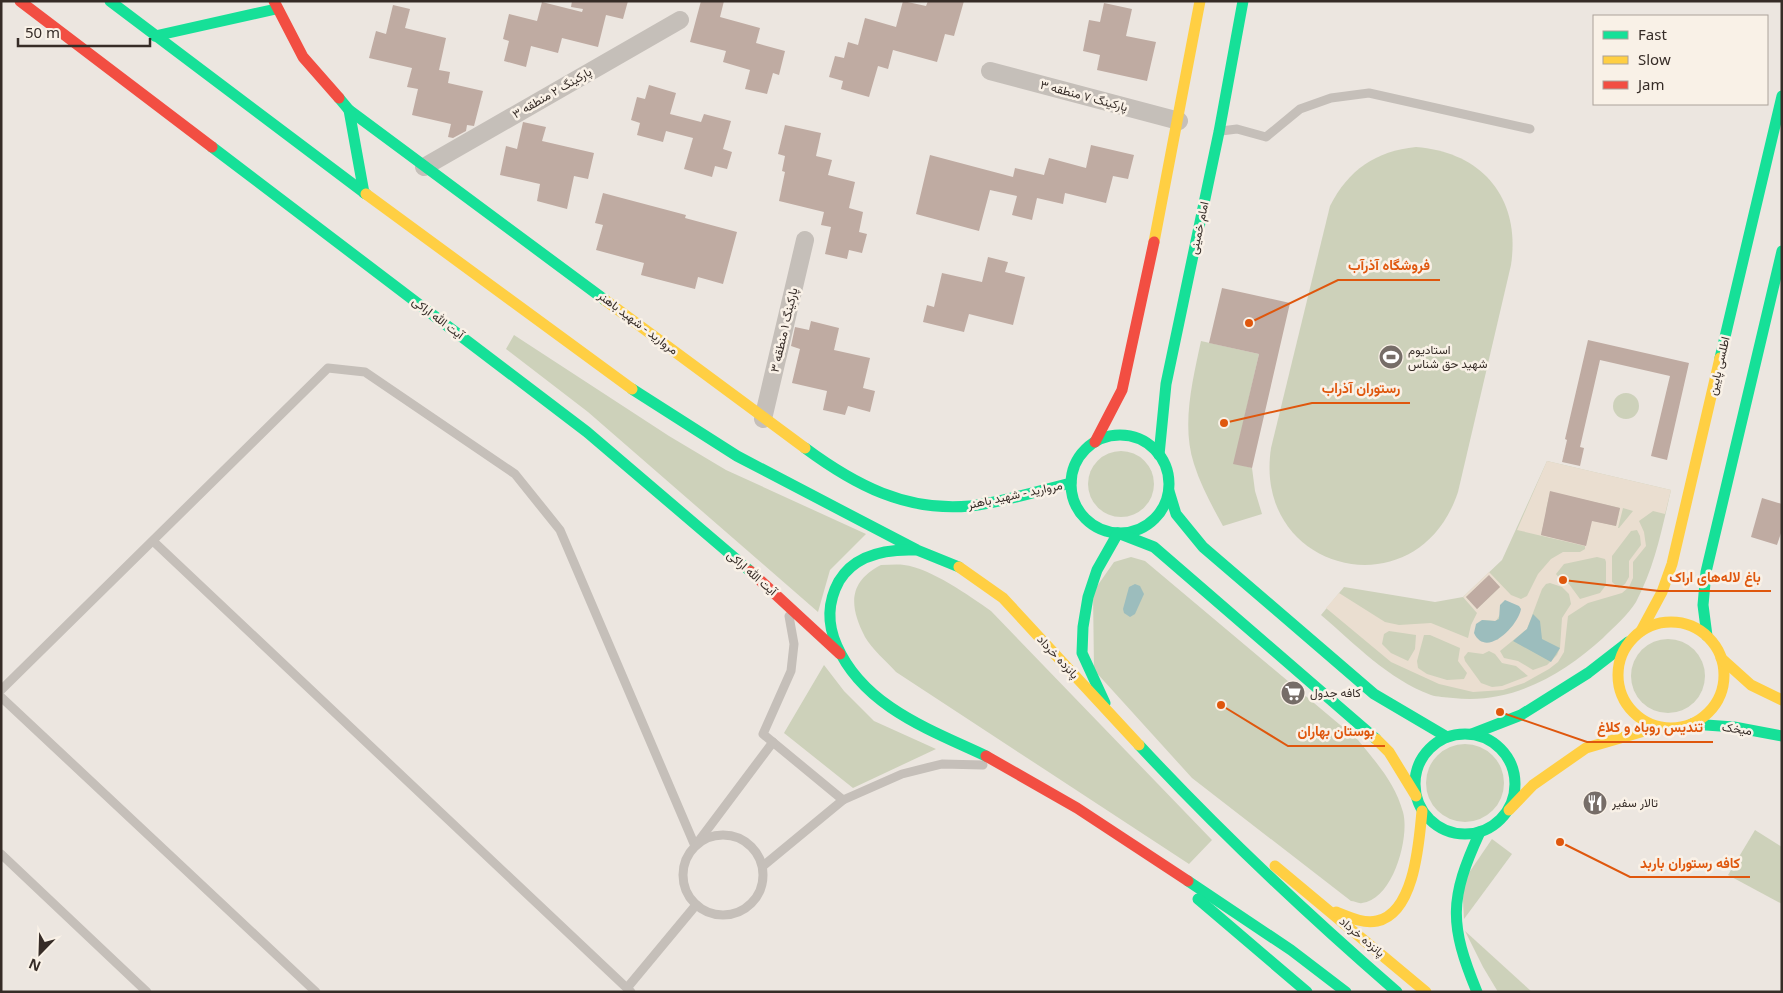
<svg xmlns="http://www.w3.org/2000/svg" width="1783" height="993" viewBox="0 0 1783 993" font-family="'Noto Sans',Vazirmatn,sans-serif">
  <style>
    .green { fill: #cdd1ba }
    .plaza { fill: #eaded0; fill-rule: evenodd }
    .water { fill: #9cbdbd }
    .building { fill: #bfaba2 }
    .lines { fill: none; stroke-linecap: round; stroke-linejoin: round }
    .lane { stroke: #c5bfb9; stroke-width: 9 }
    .street { stroke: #c5bfb9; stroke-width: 18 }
    .fast { stroke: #16e098; stroke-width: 11 }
    .slow { stroke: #ffcf43; stroke-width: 11 }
    .jam { stroke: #f24e42; stroke-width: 11 }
    .labels { text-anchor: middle; stroke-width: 5; stroke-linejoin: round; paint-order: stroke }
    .street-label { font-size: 12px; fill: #362c27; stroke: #f9f1e7 }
    .poi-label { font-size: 12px; fill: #362c27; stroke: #f9f1e7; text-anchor: start }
    .leader { fill: none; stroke: #df570d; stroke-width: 2 }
    .callout-dot { fill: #df570d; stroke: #f9f1e7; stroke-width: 2 }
    .callout-label { font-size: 14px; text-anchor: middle; font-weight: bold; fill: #df570d; stroke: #f9f1e7; stroke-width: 5; stroke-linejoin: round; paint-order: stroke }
  </style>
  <rect width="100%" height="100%" fill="#ece6e0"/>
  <g class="green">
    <path d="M1416 147C1483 152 1521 199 1511 265L1458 492C1418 613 1252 573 1271 448L1330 206C1348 170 1376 151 1416 147Z"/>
    <polygon points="514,335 669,436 726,470 866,534 830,570 818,612 588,412 506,349"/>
    <path d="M1201 341 1259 354 1234 463 1252 468 1255 491 1262 514 1223 526C1212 506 1201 486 1194 464 1181 425 1193 379 1201 341Z"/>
    <circle cx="1626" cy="406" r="13"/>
    <circle cx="1121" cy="484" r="33"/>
    <path d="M1547 461 1671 490C1662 529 1655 566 1636 602 1628 615 1614 627 1603 638 1562 675 1511 705 1453 698 1446 697 1437 697 1431 695 1388 679 1355 644 1321 615L1344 587 1435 602 1463 597 1502 560Z"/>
    <path d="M1131 557 1145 561 1358 740C1376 762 1395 783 1403 812 1410 837 1393 900 1362 903 1359 904 1354 901 1351 901L1192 778 1094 670 1093 592 1114 562Z"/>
    <path d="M881 565C889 565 897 564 904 565 930 568 970 596 991 611L1212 840 1189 864 896 672C886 661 872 649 865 637 849 606 848 582 881 565Z"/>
    <circle cx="1668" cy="676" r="37"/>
    <polygon points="824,665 844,691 874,721 936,749 853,788 784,733"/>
    <circle cx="1465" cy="783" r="39"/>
    <polygon points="1755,830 1782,847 1782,904 1728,875"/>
    <polygon points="1492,839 1512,854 1464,919 1462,883"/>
    <polygon points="1465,931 1532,992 1498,992 1483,967"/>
  </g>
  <path class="plaza" d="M1547 461 1671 490 1665 514 1653 511 1639 521 1644 532 1646 546 1633 562V578L1629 587 1622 593 1588 603 1568 616 1564 652 1558 662 1549 669 1524 683 1503 690 1473 692 1439 684 1391 662 1326 608 1339 593 1385 622 1399 625 1431 623 1468 638 1471 625 1477 613 1463 597 1489 572 1511 595 1521 599 1527 596 1538 574 1551 559 1563 552H1580L1585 549V546L1517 530ZM1550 492 1620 508 1616 526 1546 510ZM1623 508 1633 511 1619 528H1618ZM1545 518 1590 528 1586 545 1541 535ZM1637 530 1640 536 1641 545 1629 561V577L1625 584 1619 588 1612 582V556L1631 531ZM1597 557 1605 559 1606 562V585L1600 593 1580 599 1569 584 1561 580 1556 574 1564 564ZM1489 576 1500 587 1477 609 1466 597ZM1550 583 1562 587 1569 594 1571 604 1562 618 1560 648 1557 655 1547 665 1533 670 1518 661 1504 658 1500 651 1527 629 1542 589 1546 584ZM1501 613 1498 640 1482 620 1496 621ZM1389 631 1416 635 1415 649 1408 661 1391 653 1382 644 1384 634ZM1424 635H1430L1460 648 1458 661 1467 673 1464 679 1447 680 1427 674 1418 668 1417 661ZM1489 651 1495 654 1502 663 1516 666 1528 676 1502 686 1492 687 1481 683 1465 661 1464 657 1468 652 1483 654Z"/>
  <g class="water">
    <polygon points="1135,584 1140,586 1144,594 1135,614 1130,617 1124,613 1123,609 1129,587"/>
    <path d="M1505 600 1519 606 1521 609C1518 626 1486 659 1474 633L1476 624 1482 620 1495 621 1499 619 1500 605Z"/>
    <polygon points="1533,614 1540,621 1542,639 1560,648 1551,662 1513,641 1527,629"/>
  </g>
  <g class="building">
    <polygon points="572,1 628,1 623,19 606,15 598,47 562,38 558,53 531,46 526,67 504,61 509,41 503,39 509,14 537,21 542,2 582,12 583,9 571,7"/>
    <polygon points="701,1 724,1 720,17 760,28 756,43 785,51 779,75 773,73 767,94 745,89 750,70 723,62 726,51 690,42"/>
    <polygon points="903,1 926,6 928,1 964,1 954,36 945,34 937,62 893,50 888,69 878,66 869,97 841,89 843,81 829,77 835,56 844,58 848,42 858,45 865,18 896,27"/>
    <polygon points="1104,3 1132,9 1126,36 1156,42 1147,81 1097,70 1100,55 1083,51 1089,20 1100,22"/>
    <polygon points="393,5 410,9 405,28 446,38 439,70 450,72 448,83 483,91 474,126 467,125 466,131 453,138 448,137 451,124 412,115 418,89 407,87 412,68 369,58 376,31 386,34"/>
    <polygon points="649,85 676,93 670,114 701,122 704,114 731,121 723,149 732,152 727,169 715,166 712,177 684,169 693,138 666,131 663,142 637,135 640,123 631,120 637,97 645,99"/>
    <polygon points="523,122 546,127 542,141 594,153 588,179 574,176 567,209 537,201 540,184 500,175 506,146 517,149"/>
    <polygon points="785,125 821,133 816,156 832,160 828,175 855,182 849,208 863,212 859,232 867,234 862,253 849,250 847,259 825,254 831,227 821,225 824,212 779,201 785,172 782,171 785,156 778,154"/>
    <polygon points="1091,145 1134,155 1128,179 1113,176 1106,203 1065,193 1063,204 1037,198 1032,220 1012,215 1017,196 990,190 979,231 916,214 930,155 1013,177 1015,168 1044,175 1049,158 1086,168"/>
    <polygon points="603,193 686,215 685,218 737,232 723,284 698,277 695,289 641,275 644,263 596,250 603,225 595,223"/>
    <polygon points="988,257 1008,262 1005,272 1025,277 1013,325 969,314 964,332 923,322 927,305 934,307 942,273 982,282"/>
    <polygon points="1222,288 1290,303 1252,468 1233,464 1259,354 1209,343"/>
    <polygon points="811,321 839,328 834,350 870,358 863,388 875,391 870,412 848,406 845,415 823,410 827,391 792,383 800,349 791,346 795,327 809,330"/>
    <polygon points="1588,340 1689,363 1667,460 1651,456 1670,376 1600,360 1580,447 1584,448 1580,466 1562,462 1567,440 1565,439"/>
    <polygon points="1550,491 1620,508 1616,526 1592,521 1586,546 1541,535"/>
    <polygon points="1762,498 1782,504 1782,530 1777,545 1751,537"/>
    <polygon points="1489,575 1500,587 1477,609 1466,597"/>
  </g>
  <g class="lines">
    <g class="lane">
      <polyline points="1221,131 1237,129 1266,137 1300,109 1331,98 1369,93 1530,129"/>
      <polyline points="153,541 631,992"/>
      <polyline points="789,616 794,644 791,671 763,734 843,800 902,774 942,764 983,765"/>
      <polyline points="1,690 328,368 365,372 515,474 560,530 695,846 773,742"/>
      <polyline points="1,697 316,992"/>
      <circle cx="723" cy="875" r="40"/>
      <polyline points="1,854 147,992"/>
      <polyline points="763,866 843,800"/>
      <polyline points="627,988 696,905"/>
    </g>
    <g class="street">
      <polyline points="990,71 1179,121"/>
      <polyline points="424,167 680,20"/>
      <polyline points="763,419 805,240"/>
    </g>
    <g class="fast">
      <polyline points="110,1 366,194"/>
      <polyline points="155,36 276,9"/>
      <polyline points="339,98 349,110 605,300"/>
      <polyline points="349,110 364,193"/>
      <polyline points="212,147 587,432 750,571"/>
      <polyline points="1720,358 1782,96"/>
      <polyline points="632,389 737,456 917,550 959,567"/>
      <circle cx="1120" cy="484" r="49"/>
      <path d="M805 448C855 485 906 512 970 506 1000 503 1041 490 1071 483"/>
      <polyline points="1159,455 1166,384 1219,132 1243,1"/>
      <polyline points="1169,491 1176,514 1203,547 1374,694 1447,737"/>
      <path d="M915 550C886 549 855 554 839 581 827 603 827 624 837 646 864 707 931 730 986 756"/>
      <polyline points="1707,636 1703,605 1706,572 1782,251"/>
      <polyline points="1105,703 1082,653 1083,627 1088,597 1097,570 1118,533 1154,547 1376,739"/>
      <polyline points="1692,724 1734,727 1782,736"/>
      <circle cx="1465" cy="784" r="50"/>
      <polyline points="1472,734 1521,715 1588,673 1628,642"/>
      <path d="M1139 745C1220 832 1307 914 1397 992"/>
      <polyline points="1188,881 1291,950 1346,992"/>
      <polyline points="1198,899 1307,992"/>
      <path d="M1477 992C1449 924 1449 899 1480 832"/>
    </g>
    <g class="slow">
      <polyline points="366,194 632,389"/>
      <polyline points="1154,242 1200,1"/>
      <polyline points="605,300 805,448"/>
      <polyline points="959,567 1003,598 1139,745"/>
      <circle cx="1671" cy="675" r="53"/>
      <polyline points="1641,631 1662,592 1672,564 1720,358"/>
      <polyline points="1721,658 1751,685 1782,700"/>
      <polyline points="1376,739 1389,752 1416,796"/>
      <polyline points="1509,810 1533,785 1586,748 1658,727"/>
      <polyline points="1275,866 1426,992"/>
      <path d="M1336 912C1349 917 1363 924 1377 921 1415 913 1419 841 1422 811"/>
    </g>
    <g class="jam">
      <polyline points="20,1 212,147"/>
      <polyline points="274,1 303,57 339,98"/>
      <polyline points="1095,442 1122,390 1154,242"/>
      <polyline points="750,571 840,654"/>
      <polyline points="986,756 1077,808 1188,881"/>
    </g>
  </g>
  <defs>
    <symbol id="stadium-disc" viewBox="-11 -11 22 22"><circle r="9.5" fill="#766d68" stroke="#f9f1e7"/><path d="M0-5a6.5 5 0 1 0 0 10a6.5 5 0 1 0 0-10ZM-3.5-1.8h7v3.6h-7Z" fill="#fff"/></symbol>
    <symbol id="supermarket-disc" viewBox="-11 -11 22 22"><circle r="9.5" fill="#766d68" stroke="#f9f1e7"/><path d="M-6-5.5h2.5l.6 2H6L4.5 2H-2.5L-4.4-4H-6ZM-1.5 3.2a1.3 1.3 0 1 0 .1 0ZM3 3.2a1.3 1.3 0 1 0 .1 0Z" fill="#fff"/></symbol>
    <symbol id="restaurant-disc" viewBox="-11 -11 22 22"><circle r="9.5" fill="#766d68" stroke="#f9f1e7"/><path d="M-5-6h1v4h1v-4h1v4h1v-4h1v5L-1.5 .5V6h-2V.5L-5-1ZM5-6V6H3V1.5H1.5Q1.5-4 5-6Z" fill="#fff"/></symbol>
  </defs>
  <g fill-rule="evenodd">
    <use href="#stadium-disc" x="1377" y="343" width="28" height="28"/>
    <use href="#supermarket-disc" x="1279" y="679" width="28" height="28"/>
    <use href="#restaurant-disc" x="1581" y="789" width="28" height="28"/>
  </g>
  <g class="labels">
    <g class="street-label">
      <text transform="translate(552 93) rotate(-30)" y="4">پارکینگ ۲ منطقه ۳</text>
      <text transform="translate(1084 96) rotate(15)" y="4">پارکینگ ۷ منطقه ۳</text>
      <text transform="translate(1199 228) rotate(-78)" y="4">امام خمینی</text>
      <text transform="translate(438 318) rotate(37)" y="4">آیت الله اراکی</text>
      <text transform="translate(638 323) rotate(37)" y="4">مروارید - شهید باهنر</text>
      <text transform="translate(784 330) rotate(-77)" y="4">پارکینگ ۱ منطقه ۳</text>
      <text transform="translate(1719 366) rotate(-77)" y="4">اطلسی پایین</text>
      <text transform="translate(1015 495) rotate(-12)" y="4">مروارید - شهید باهنر</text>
      <text transform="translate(752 573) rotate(41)" y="4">آیت الله اراکی</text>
      <text transform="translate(1058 657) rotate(47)" y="4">پانزده خرداد</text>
      <text transform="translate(1737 729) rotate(8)" y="4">میخک</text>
      <text transform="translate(1362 937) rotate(40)" y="4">پانزده خرداد</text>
    </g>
    <g class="poi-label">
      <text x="1408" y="354">استادیوم<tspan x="1408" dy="14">شهید حق شناس</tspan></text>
      <text x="1310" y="697">کافه جدول</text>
      <text x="1612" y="807">تالار سفیر</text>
    </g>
  </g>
  <path class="leader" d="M1249 323L1338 280H1440M1224 423L1312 403H1410M1563 580L1659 591H1771M1500 712L1587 742H1713M1221 705L1288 746H1385M1560 842L1630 877H1750"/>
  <g class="callout-dot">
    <circle cx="1249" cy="323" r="5"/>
    <circle cx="1224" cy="423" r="5"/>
    <circle cx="1563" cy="580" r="5"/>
    <circle cx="1500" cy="712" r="5"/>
    <circle cx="1221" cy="705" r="5"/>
    <circle cx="1560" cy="842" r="5"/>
  </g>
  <g class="callout-label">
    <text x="1389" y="270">فروشگاه آذرآب</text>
    <text x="1361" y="393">رستوران آذراب</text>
    <text x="1715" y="582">باغ لاله‌های اراک</text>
    <text x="1650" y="732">تندیس روباه و کلاغ</text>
    <text x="1336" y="736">بوستان بهاران</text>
    <text x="1690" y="868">کافه رستوران باربد</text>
  </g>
  <rect width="1783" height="993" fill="none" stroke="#362c27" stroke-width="5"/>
  <rect x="1593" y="15" width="175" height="90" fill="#f9f1e7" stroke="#aba29a"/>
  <rect x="1603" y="31" width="25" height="8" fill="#16e098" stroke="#aba29a"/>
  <text x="1638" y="40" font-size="15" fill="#362c27">Fast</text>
  <rect x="1603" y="56" width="25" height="8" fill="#ffcf43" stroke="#aba29a"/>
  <text x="1638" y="65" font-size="15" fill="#362c27">Slow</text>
  <rect x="1603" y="81" width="25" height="8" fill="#f24e42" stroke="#aba29a"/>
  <text x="1638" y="90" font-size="15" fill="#362c27">Jam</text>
  <g transform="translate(40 953) rotate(203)" stroke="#f9f1e7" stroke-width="4" paint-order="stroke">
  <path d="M0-4L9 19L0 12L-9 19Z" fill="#362c27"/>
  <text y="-8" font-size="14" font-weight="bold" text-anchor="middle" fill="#362c27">N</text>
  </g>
  <path d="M18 38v8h132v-8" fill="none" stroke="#362c27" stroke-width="2.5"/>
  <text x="25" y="38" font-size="15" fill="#362c27" stroke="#f9f1e7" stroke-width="4" paint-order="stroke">50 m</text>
</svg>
